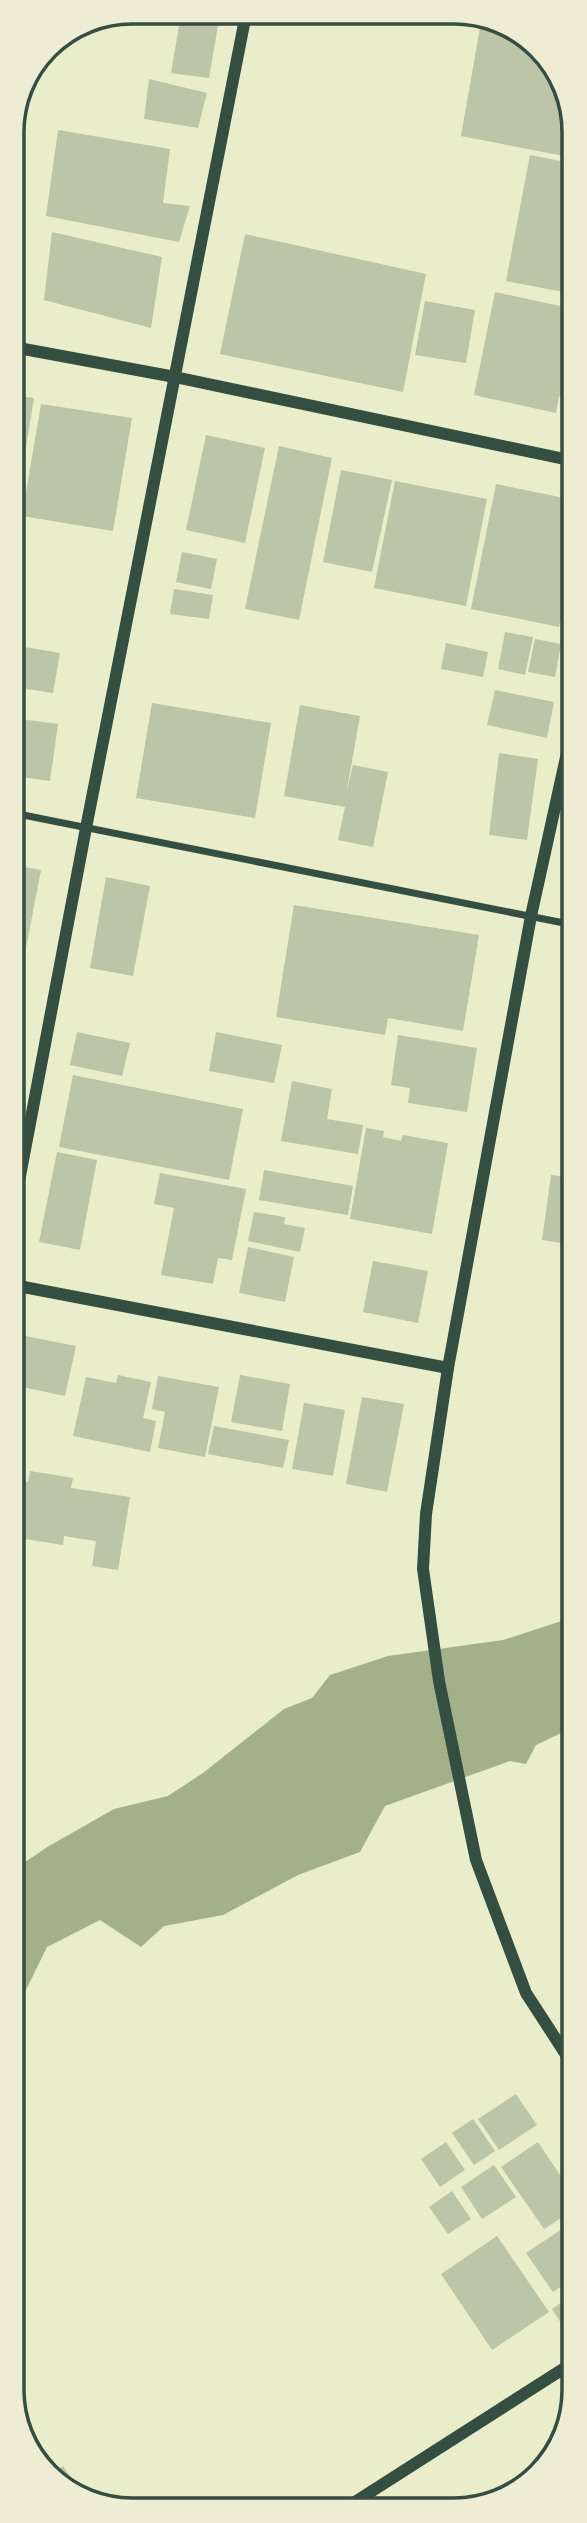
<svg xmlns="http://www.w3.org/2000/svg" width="587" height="2523" viewBox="0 0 587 2523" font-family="Arial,sans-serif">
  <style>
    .water { fill: #a3b18a }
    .building { fill: #bcc5a7 }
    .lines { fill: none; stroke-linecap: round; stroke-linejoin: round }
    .minor { stroke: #344e41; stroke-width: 7 }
    .tertiary { stroke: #344e41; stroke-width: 12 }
    .rim { fill: none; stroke: #344e41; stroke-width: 3.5 }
  </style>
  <rect width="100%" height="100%" fill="#e9edc9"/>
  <polygon class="water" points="574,1617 574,1727 536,1745 526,1764 510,1761 385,1806 360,1852 298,1875 223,1915 164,1926 141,1947 100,1920 47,1947 22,1998 13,2002 13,1870 49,1846 114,1809 168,1796 203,1773 284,1709 312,1698 330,1675 388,1656 503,1640"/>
  <g class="building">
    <polygon points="482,16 545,53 574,116 574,158 461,136"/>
    <polygon points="180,20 219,20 209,78 171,73"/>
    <polygon points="149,79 207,93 198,128 144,119"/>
    <polygon points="58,130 170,149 163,203 190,206 179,242 46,216"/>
    <polygon points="530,155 565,162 563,172 574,174 574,294 506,281"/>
    <polygon points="52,232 162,257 151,328 44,300"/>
    <polygon points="245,234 426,274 403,392 220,354"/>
    <polygon points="495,292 574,309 574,399 559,396 556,413 474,395"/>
    <polygon points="425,301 475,310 466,363 415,355"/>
    <polygon points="13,395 34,398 21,478 13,477"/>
    <polygon points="41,404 132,418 113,531 22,516"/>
    <polygon points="206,435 265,448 245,543 186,530"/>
    <polygon points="279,446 332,458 299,620 245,609"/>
    <polygon points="341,470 392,480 372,572 323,562"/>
    <polygon points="395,481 487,499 466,606 374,588"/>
    <polygon points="496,484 574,500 574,553 559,627 471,609"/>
    <polygon points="182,552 217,559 211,589 176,582"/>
    <polygon points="174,589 213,595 209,619 170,614"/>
    <polygon points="505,632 533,637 525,675 498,669"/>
    <polygon points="535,639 561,644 555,677 528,672"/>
    <polygon points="446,643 488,652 483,677 441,669"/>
    <polygon points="13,645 60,653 53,693 20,688 16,712 13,711"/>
    <polygon points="495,690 554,702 547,738 487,725"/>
    <polygon points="152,703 271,723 255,818 136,798"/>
    <polygon points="300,705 360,716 346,795 353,765 388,772 373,847 338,840 345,807 284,796"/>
    <polygon points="13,718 58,724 50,781 13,776"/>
    <polygon points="499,753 538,759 527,840 489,835"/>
    <polygon points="13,865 41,870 14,1011 13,1011"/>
    <polygon points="106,877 150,886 133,976 90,968"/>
    <polygon points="294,905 479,935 463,1031 388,1018 385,1035 276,1017"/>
    <polygon points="77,1032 130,1043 122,1076 70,1065"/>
    <polygon points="216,1032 282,1045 274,1083 209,1071"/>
    <polygon points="398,1035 477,1048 467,1112 408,1103 410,1088 391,1085"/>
    <polygon points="73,1075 243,1109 229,1180 59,1147"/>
    <polygon points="292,1081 332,1089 327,1119 363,1125 358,1154 281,1141"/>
    <polygon points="366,1128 384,1131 383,1137 401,1141 403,1135 448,1143 432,1234 350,1219"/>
    <polygon points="57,1152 97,1160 80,1250 39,1242"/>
    <polygon points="264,1170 353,1186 348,1215 259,1200"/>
    <polygon points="160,1173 246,1189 232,1260 218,1258 213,1284 161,1275 174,1208 154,1204"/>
    <polygon points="551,1175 574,1178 574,1245 542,1240"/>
    <polygon points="254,1212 285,1217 284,1224 305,1228 300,1252 248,1241"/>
    <polygon points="248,1247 294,1257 285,1302 239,1293"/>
    <polygon points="373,1261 428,1271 418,1323 363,1312"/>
    <polygon points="15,1334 76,1346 65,1396 13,1385 13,1345"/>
    <polygon points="118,1375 151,1382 143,1418 156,1421 150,1452 73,1436 86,1377 116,1383"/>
    <polygon points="240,1375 290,1384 282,1431 231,1422"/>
    <polygon points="158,1376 219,1387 205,1457 158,1448 165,1412 152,1409"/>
    <polygon points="362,1397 404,1404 387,1492 346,1484"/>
    <polygon points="304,1403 345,1410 333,1476 292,1469"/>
    <polygon points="214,1426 289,1440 283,1468 208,1454"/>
    <polygon points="30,1471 73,1478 71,1488 130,1497 118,1570 92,1566 96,1541 64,1536 63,1545 25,1539 21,1562 13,1561 13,1479 28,1482"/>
    <polygon points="516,2094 537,2125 499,2150 478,2119"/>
    <polygon points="473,2119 495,2151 474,2165 452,2133"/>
    <polygon points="446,2142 465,2170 440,2187 421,2159"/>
    <polygon points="538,2142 574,2196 574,2210 544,2229 501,2167"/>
    <polygon points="494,2165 516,2197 482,2219 461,2187"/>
    <polygon points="452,2191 471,2219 448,2234 429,2207"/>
    <polygon points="574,2221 574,2278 553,2292 526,2253"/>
    <polygon points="497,2236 549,2312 492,2350 441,2274"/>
    <polygon points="564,2301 573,2314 561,2323 552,2309"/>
    <polygon points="550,2458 545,2470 524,2481 521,2478"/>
    <polygon points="63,2466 81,2493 50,2475"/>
    <polygon points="509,2481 513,2487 482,2504 480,2500"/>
  </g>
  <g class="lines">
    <polyline class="minor" points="13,813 574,925"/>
    <g class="tertiary">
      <polyline points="13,347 175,377 574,461"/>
      <polyline points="574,721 531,916 448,1368 426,1514 423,1569 439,1681 476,1860 526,1993 574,2067"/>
      <polyline points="13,1213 86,828 245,19"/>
      <polyline points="13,1285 448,1368"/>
      <polyline points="344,2509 574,2362"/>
    </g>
  </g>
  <path d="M0 0H587V2523H0ZM132 24H454A108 108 0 0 1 562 132V2390A108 108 0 0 1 454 2498H132A108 108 0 0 1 24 2390V132A108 108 0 0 1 132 24Z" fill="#eeecd3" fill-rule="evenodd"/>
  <path class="rim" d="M132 24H454A108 108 0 0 1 562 132V2390A108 108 0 0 1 454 2498H132A108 108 0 0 1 24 2390V132A108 108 0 0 1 132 24Z"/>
</svg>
